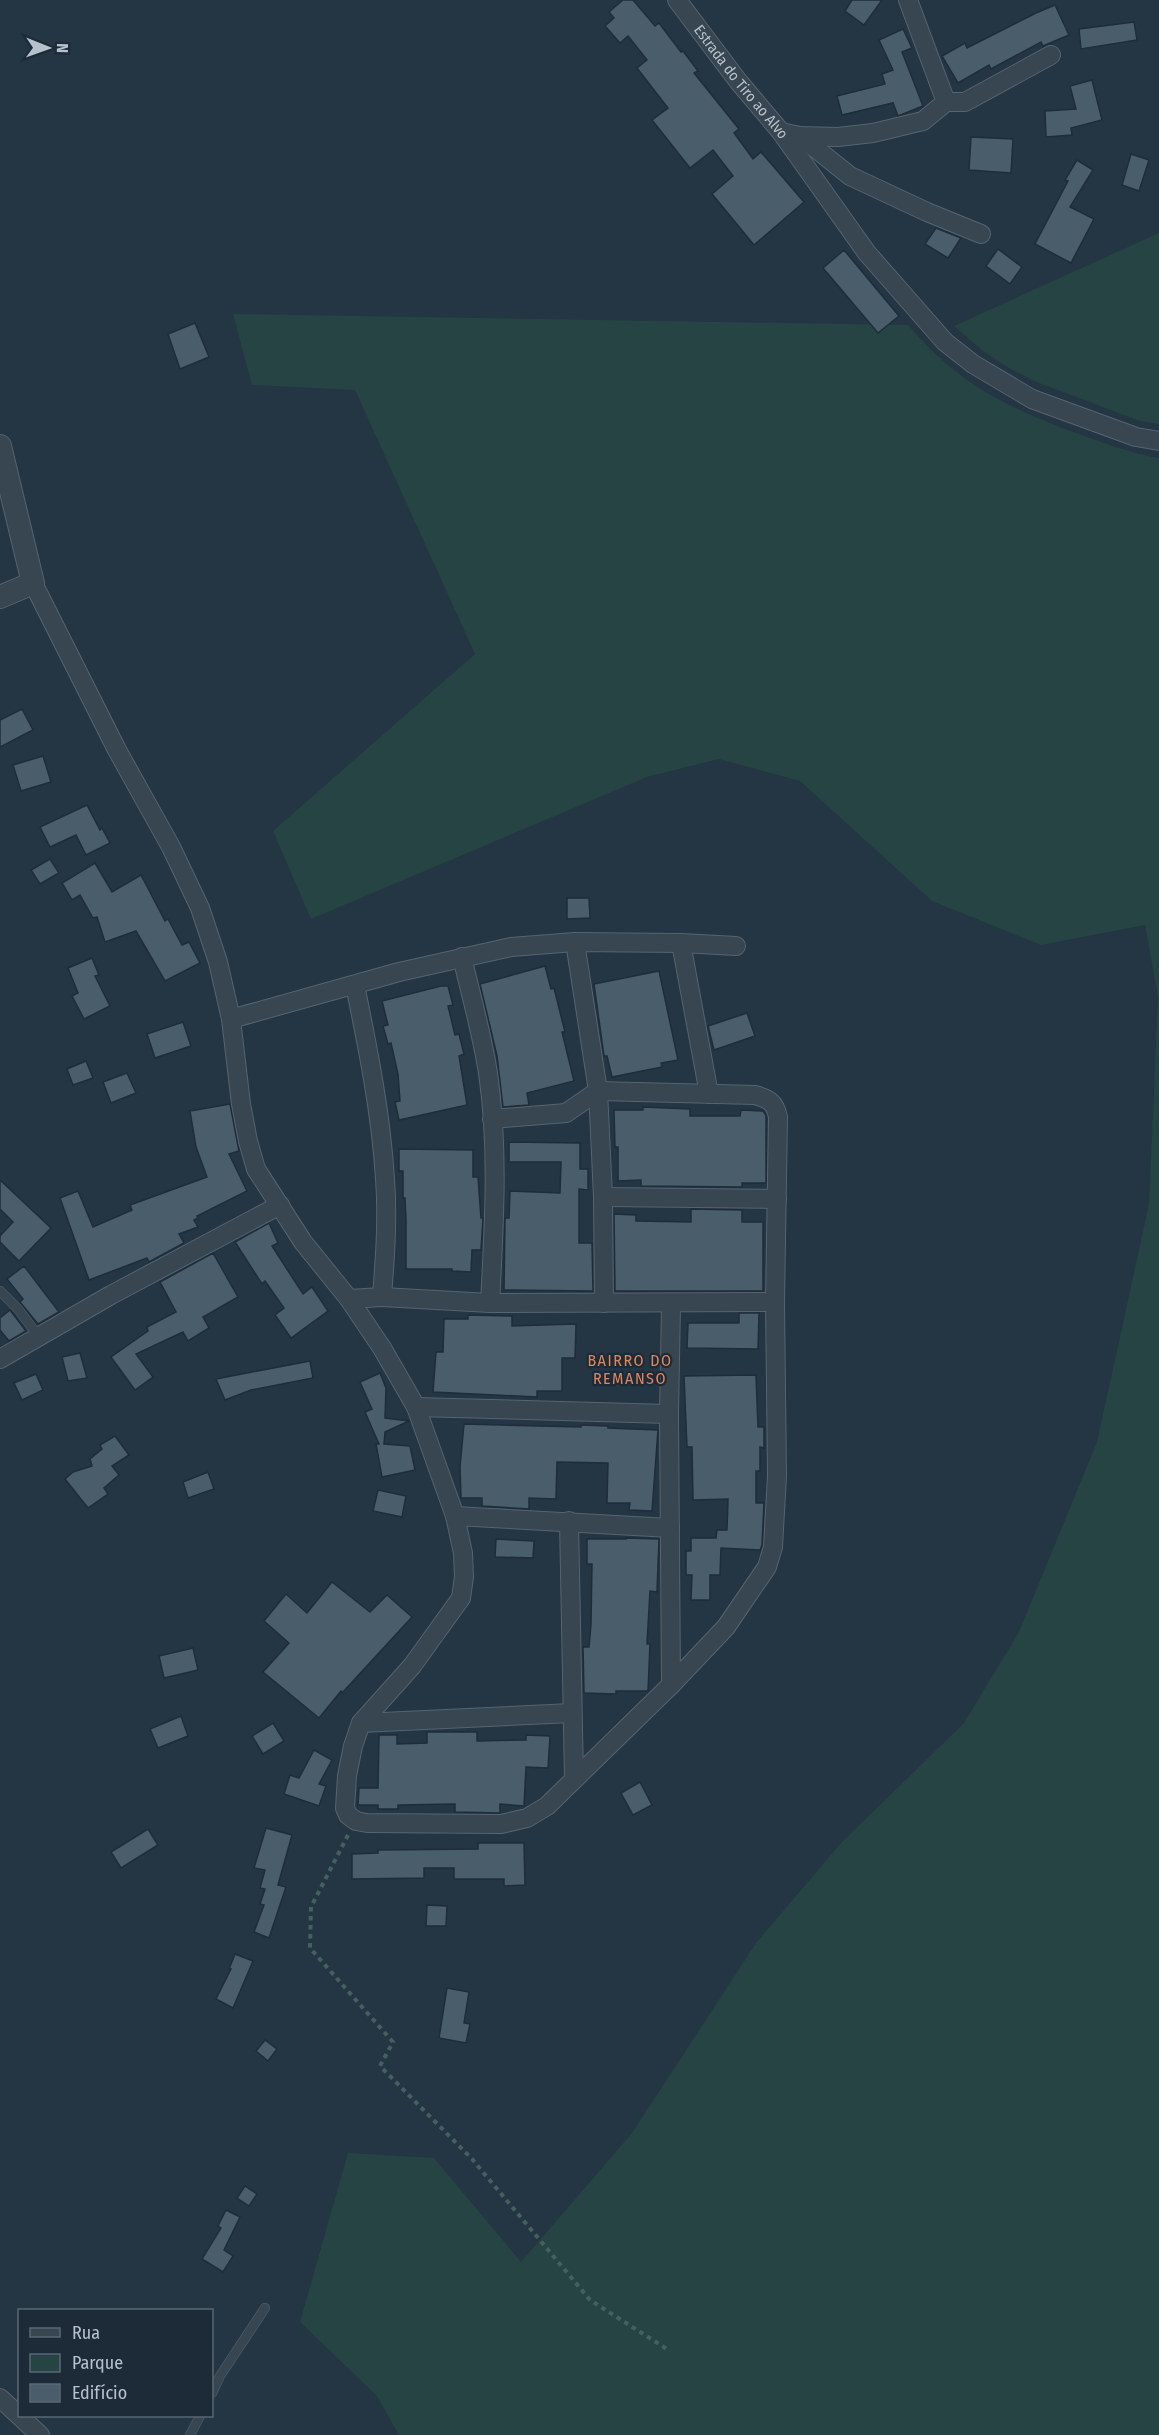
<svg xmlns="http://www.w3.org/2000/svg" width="1159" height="2435" viewBox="0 0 1159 2435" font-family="'Fira Sans Condensed',sans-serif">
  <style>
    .green { fill: #264443 }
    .building { fill: #495d6b; stroke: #1f2d3a; stroke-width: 1.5 }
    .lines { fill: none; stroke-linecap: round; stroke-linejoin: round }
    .service-casing { stroke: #566470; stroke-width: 10 }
    .minor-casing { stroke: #566470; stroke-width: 20 }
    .tertiary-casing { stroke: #566470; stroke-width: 24 }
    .path { stroke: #44605f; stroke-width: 4; stroke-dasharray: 4.5 4.5; stroke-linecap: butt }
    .service { stroke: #384652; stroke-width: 9 }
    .minor { stroke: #384652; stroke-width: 18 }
    .tertiary { stroke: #384652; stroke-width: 22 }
    .labels { text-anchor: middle; stroke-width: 4.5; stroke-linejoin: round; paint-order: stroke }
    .street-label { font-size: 15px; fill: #b5c1cc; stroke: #1d2b38 }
    .neighbourhood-label { font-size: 16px; letter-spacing: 1.5px; fill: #df855e; stroke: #1d2b38 }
  </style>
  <rect width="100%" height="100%" fill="#243543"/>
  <g class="green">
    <polygon points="1159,233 1159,424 1140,421 1039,383 1009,368 983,351 954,326"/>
    <path d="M233 314 908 325C959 384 1004 406 1076 433 1104 443 1130 453 1159 458V2435H399L377 2396 300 2322 348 2153 434 2158 521 2262 632 2133 756 1943 841 1843 964 1723 1019 1632 1097 1442 1149 1204 1158 997 1145 925 1041 945 932 901 800 781 719 759 647 777 311 919 273 831 475 654 355 390 252 385Z"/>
  </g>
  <g class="building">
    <polygon points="623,0 633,0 655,26 659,23 681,52 683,51 698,71 694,73 739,129 734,133 753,159 761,152 804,202 754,245 712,194 733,176 713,150 690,168 652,120 668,108 637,68 647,60 628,36 620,43 605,26 614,18 609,12"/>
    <polygon points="852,0 882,0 864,25 845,11"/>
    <polygon points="1055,5 1069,35 1043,46 1041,42 991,69 989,65 958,83 942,56 965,43 967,48 1036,13"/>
    <polygon points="1134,22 1137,40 1081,49 1079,29"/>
    <polygon points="903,29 912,48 902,52 923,106 898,116 893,103 842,115 837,96 885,84 882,74 893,70 879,40"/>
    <polygon points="1092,80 1102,120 1071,128 1072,135 1046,137 1045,111 1076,109 1070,86"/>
    <polygon points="971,137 1013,139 1011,173 969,170"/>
    <polygon points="1131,154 1149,160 1139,191 1122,185"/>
    <polygon points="1077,160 1093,170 1070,207 1094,219 1071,263 1035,244 1068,181 1065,180"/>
    <polygon points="936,228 961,238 948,258 925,244"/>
    <polygon points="998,249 1022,267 1010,284 986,266"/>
    <polygon points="844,250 899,316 878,333 823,268"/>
    <polygon points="195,323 209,357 180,369 168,334"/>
    <polygon points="22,709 33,730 0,747 0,720"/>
    <polygon points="43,756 51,782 21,791 13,765"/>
    <polygon points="87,805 100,830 102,828 110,843 86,855 76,835 50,847 40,827"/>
    <polygon points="50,859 59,873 40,884 31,870"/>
    <polygon points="95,863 112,892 141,875 165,921 168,919 182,945 189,942 200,963 165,981 136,931 105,942 97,917 93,918 80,895 72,900 62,883"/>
    <polygon points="567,898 589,898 590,918 567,919"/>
    <polygon points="92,958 99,975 95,976 110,1006 84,1019 72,996 78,993 68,968"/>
    <polygon points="545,966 551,989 554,988 565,1032 562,1032 574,1081 527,1093 529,1105 503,1107 497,1056 480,984"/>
    <polygon points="659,971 678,1060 661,1063 662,1067 612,1077 607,1056 604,1056 594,984"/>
    <polygon points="441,986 448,986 453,1005 448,1006 455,1035 459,1034 464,1054 459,1056 467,1105 399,1120 395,1102 400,1101 398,1074 391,1043 388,1044 383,1026 388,1025 382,1001"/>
    <polygon points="747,1013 755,1036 714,1050 708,1026"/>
    <polygon points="183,1022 191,1046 155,1058 147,1034"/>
    <polygon points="86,1061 93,1078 73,1085 67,1069"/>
    <polygon points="127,1073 136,1093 111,1103 103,1082"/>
    <polygon points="230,1104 239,1151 229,1154 247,1191 197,1216 198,1218 194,1220 198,1227 179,1234 184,1243 149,1262 147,1258 89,1280 60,1198 78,1191 93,1227 132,1210 130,1205 207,1177 196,1147 190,1111"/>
    <polygon points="643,1107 690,1109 690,1116 740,1116 741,1110 763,1111 766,1115 766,1183 742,1183 742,1187 641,1186 641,1180 618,1181 618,1147 615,1147 614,1110 643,1110"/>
    <polygon points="509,1142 580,1143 580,1169 588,1169 588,1190 579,1189 579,1243 592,1243 593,1291 504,1290 505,1218 509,1218 510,1191 560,1193 561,1162 509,1162"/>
    <polygon points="399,1149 473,1150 473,1177 478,1177 481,1218 483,1218 481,1250 472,1250 471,1272 452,1271 452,1269 406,1269 406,1220 405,1198 403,1198 403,1171 399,1171"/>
    <polygon points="0,1180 51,1228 19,1261 0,1242 0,1236 13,1222 0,1209"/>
    <polygon points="691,1209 742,1210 742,1222 763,1222 763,1291 615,1291 614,1214 636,1215 636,1221 691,1222"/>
    <polygon points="269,1223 278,1243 272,1246 303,1294 312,1287 328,1311 291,1338 275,1315 284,1308 265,1281 262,1284 235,1242"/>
    <polygon points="213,1253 238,1297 203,1317 209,1328 188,1341 183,1332 136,1354 153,1377 135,1390 111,1357 148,1331 147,1327 176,1312 160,1282"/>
    <polygon points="24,1266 59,1312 38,1324 20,1302 23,1299 7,1279"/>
    <polygon points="10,1310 26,1331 9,1341 0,1330 0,1318"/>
    <polygon points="739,1313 759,1313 758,1349 687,1348 688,1323 739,1323"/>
    <polygon points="468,1315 512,1316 512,1326 576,1324 575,1358 562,1358 562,1391 537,1391 537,1397 433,1392 436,1352 443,1352 444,1319 468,1319"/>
    <polygon points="80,1353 87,1378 68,1381 62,1357"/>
    <polygon points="310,1361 313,1378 251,1390 225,1400 216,1379"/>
    <polygon points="380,1373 386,1388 385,1418 409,1421 385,1432 384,1444 410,1446 415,1470 382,1477 376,1444 379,1444 365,1412 372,1409 360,1382"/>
    <polygon points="36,1374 43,1390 22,1400 14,1383"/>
    <polygon points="756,1375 758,1427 764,1427 764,1448 760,1447 760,1471 756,1471 756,1503 764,1503 762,1545 760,1550 721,1548 720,1575 710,1575 710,1600 691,1600 692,1575 686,1575 686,1551 691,1551 691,1538 716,1538 717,1530 727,1530 728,1499 693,1500 692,1447 687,1447 684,1376"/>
    <polygon points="464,1424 581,1427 581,1425 608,1426 608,1428 658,1430 652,1511 629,1510 630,1503 607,1503 608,1463 557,1462 556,1499 529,1498 529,1509 482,1506 482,1498 461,1498 460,1467"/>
    <polygon points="115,1436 129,1455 112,1466 119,1475 104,1488 108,1494 88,1508 65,1479 73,1472 92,1466 90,1459 102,1449 100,1445"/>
    <polygon points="208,1472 214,1489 188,1498 183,1482"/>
    <polygon points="378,1490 406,1496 402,1517 373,1511"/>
    <polygon points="626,1538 659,1539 657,1592 650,1591 647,1644 650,1644 648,1691 616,1691 616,1694 584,1693 583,1647 589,1647 591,1624 592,1564 587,1564 587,1539 626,1539"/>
    <polygon points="496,1539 534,1541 533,1558 495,1557"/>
    <polygon points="332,1582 370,1612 387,1595 412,1617 342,1693 341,1691 319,1718 263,1672 289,1643 264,1621 286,1594 307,1613"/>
    <polygon points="193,1648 198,1670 164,1678 159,1656"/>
    <polygon points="181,1716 188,1736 158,1748 150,1729"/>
    <polygon points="273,1723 284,1741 263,1754 252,1736"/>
    <polygon points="427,1732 477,1732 477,1741 526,1740 526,1735 550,1736 548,1768 526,1767 524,1806 500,1804 500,1813 455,1812 455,1804 398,1805 398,1809 378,1809 378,1805 358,1805 359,1788 378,1788 379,1735 397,1735 397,1744 427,1743"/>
    <polygon points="314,1750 332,1760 319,1784 326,1786 319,1806 284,1794 290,1775 299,1778"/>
    <polygon points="640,1782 652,1805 633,1815 621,1793"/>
    <polygon points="266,1828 292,1835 278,1885 286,1887 269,1938 254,1932 264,1905 260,1904 265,1889 260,1888 265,1870 254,1868"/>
    <polygon points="148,1829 158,1845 121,1868 111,1852"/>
    <polygon points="478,1843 524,1843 525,1885 504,1886 504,1879 454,1879 454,1868 424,1868 424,1878 352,1879 352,1854 378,1853 378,1850 478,1849"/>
    <polygon points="427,1905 447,1906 446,1926 426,1926"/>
    <polygon points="235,1954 253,1961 233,2008 216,1999 231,1969 229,1969"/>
    <polygon points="447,1988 469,1992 464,2023 470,2024 466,2043 439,2038"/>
    <polygon points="265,2040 277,2049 268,2061 256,2051"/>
    <polygon points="245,2186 257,2194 249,2206 237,2198"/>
    <polygon points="226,2210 240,2217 224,2250 233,2256 223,2272 202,2259 221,2228 218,2226"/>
  </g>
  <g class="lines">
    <defs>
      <g id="service">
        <polyline points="0,1291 18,1309 39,1337"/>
        <polyline points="212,2393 220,2376 265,2308"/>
        <polyline points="190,2435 200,2416"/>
      </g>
      <g id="minor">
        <path id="s1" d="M677 0 738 81 781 132 867 253 945 342 973 364 1032 399 1136 437 1159 441"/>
        <polyline points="908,0 946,102"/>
        <polyline points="781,132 800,136 838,137 873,133 923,121 946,102 965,102 1051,55"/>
        <polyline points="800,136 850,176 927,212 981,234"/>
        <path d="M33 583 117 750 171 847 200 908 218 962 231 1019 241 1104 248 1141 256 1169 303 1242 349 1299 382 1348 416 1407 455 1516 463 1553 464 1577 461 1598 412 1666 361 1723 353 1746 347 1776 345 1808 348 1815 356 1821 367 1823 501 1824 527 1818 547 1806 671 1685 726 1627 767 1567 773 1547 777 1476 775 1302 778 1117C775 1103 770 1099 755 1095L598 1091 566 1113 492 1119"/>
        <polyline points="575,942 598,1091 603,1197 604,1303"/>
        <polyline points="681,943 709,1094"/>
        <path d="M462 957C471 995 482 1034 488 1073 499 1149 494 1226 490 1303"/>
        <path d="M355 985C368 1049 381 1113 385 1179 388 1218 385 1258 382 1297"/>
        <polyline points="231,1019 399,972 511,947 575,942 681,943 736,946"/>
        <polyline points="603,1197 777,1199"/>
        <polyline points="349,1299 382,1297 490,1303 775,1302"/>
        <polyline points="0,1359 111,1295 280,1205"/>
        <polyline points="416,1407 669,1414"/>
        <polyline points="455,1516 670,1528"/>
        <polyline points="569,1521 574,1779"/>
        <polyline points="671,1685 669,1414 671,1304"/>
        <polyline points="361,1723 572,1713"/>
        <polyline points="0,2398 40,2435"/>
      </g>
      <polyline id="tertiary" points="0,446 33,583 0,597"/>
    </defs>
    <use href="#service" class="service-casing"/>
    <use href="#minor" class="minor-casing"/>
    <use href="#tertiary" class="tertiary-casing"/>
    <polyline class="path" points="348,1835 311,1907 310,1948 393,2042 380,2066 472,2159 590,2300 670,2351"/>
    <use href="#service" class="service"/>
    <use href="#minor" class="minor"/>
    <use href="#tertiary" class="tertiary"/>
  </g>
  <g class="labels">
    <g class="street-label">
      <text dy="5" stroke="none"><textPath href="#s1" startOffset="104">Estrada do Tiro ao Alvo</textPath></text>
    </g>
    <g class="neighbourhood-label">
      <text x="630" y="1366">BAIRRO DO<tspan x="630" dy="18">REMANSO</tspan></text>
    </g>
  </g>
  <rect x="18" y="2309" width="195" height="108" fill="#1d2b38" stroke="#5a6773" stroke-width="1.5"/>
  <rect x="30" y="2328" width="30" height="9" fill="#384652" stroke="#5a6773" stroke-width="1.5"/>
  <text x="72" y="2339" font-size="18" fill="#b5c1cc">Rua</text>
  <rect x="30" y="2354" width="30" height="18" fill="#264443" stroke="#5a6773" stroke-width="1.5"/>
  <text x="72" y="2369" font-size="18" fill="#b5c1cc">Parque</text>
  <rect x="30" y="2384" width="30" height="18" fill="#495d6b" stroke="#5a6773" stroke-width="1.5"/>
  <text x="72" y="2399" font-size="18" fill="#b5c1cc">Edifício</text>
  <g transform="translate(48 48) rotate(91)" stroke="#1d2b38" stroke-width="4.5" paint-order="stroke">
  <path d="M0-4.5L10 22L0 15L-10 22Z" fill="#b5c1cc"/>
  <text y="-9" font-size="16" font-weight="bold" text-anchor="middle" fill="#b5c1cc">N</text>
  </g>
</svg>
